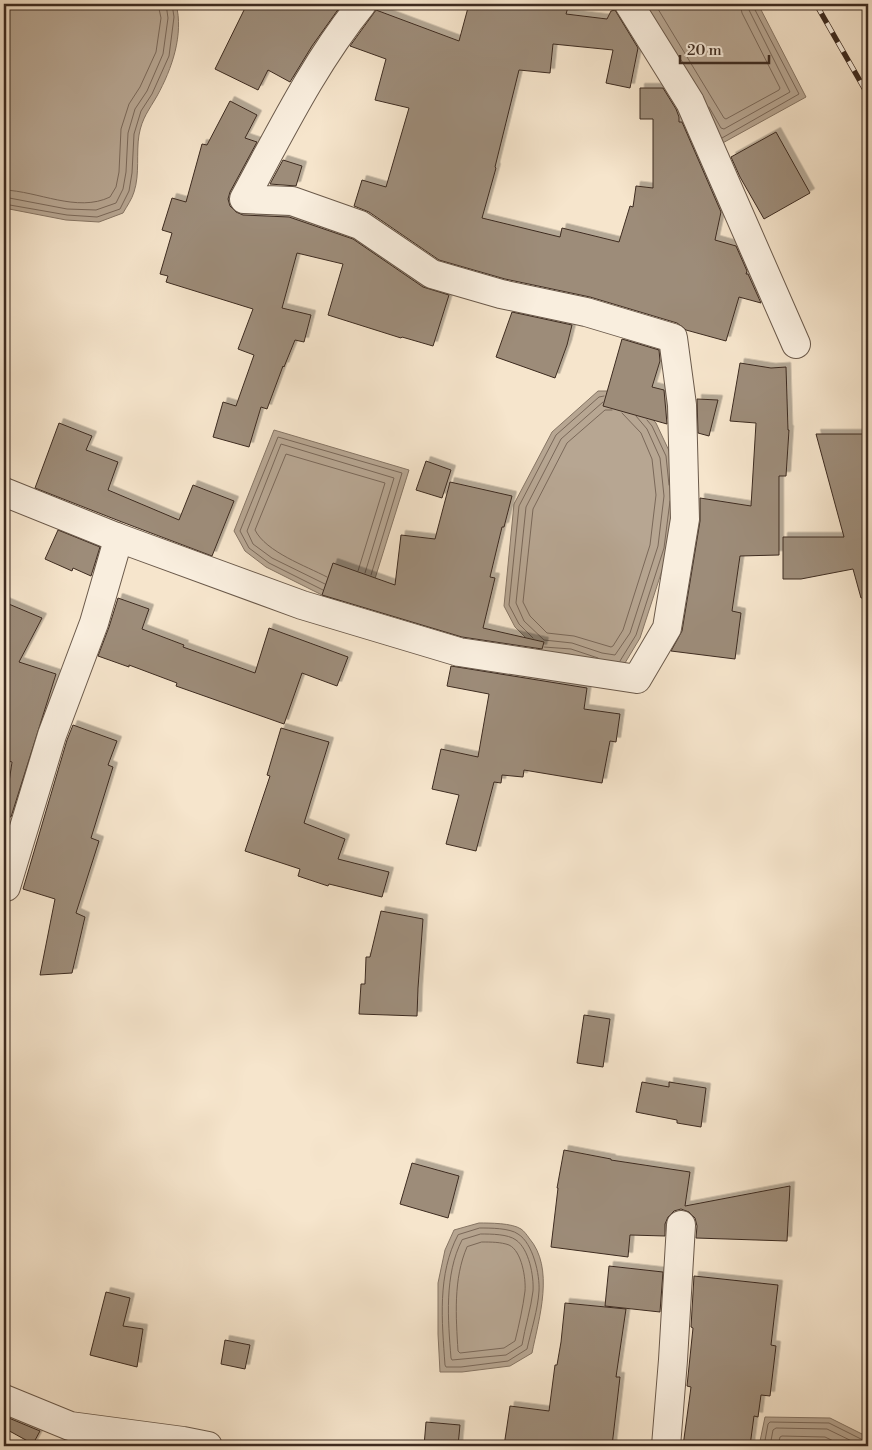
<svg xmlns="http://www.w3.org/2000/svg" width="872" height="1450" viewBox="0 0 872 1450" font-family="'Libre Bodoni',serif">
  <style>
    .water { fill: #b7a692; stroke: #867564 }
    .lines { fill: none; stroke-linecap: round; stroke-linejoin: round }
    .shore { stroke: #7a6859; stroke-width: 1 }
    .building { fill: #9d8c79; stroke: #3d2b20; filter: url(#shadow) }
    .minor-casing { stroke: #6b5a4b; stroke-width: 30 }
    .minor { stroke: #f9eede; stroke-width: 28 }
    .rail-casing { stroke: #3d2b20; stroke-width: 5.5 }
    .rail { stroke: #f9eede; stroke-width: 4; stroke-dasharray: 11; stroke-linecap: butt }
  </style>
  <defs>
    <filter id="shadow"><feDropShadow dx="4.5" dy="-4.5" stdDeviation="0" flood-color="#0004"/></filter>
  </defs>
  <rect width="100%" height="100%" fill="#f6e5cc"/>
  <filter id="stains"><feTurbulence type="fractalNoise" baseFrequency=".004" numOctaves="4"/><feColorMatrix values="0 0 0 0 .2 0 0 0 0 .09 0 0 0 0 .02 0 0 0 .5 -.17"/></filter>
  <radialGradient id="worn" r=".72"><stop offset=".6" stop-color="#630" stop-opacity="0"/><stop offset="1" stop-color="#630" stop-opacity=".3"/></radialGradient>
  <g class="water">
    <path d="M4 4H176C184 34 172 69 157 96 149 110 142 118 139 135 136 153 140 174 134 192 132 199 127 206 123 213L99 222 66 220 4 208Z"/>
    <polygon points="633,4 758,4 806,97 719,145"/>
    <polygon points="598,391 628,391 656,423 671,455 675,495 669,549 640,638 622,668 599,663 569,654 539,651 515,627 504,606 514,504 552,432"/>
    <polygon points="274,430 409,470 368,601 332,600 266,567 245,551 234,531"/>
    <path d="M479 1223C490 1223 512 1223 521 1229 524 1231 527 1235 529 1238 555 1268 539 1318 532 1353L510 1366 462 1372H440L438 1334V1283L445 1250 454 1230Z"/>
    <polygon points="765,1417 830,1418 868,1437 868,1446 759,1446"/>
  </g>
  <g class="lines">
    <g class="shore">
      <polyline points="655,4 724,118 726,119 779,90 780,88 742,13 740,4"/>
      <polyline points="709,107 721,128 724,129 790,92 749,10 748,4"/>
      <polyline points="722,138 799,94 754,8 754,4"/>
      <path d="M4 190C38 191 77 213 110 197L116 187 119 172 121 129 129 104 140 87 156 52 161 18 158 4"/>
      <polyline points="4,197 67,209 96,210 116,203 123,189 126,172 128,133 135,109 147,91 163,54 168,18 166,4"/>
      <polyline points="4,204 67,215 97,217 120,209 129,191 132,173 134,134 141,111 152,94 169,56 174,17 172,4"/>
      <polyline points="603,402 561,439 526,507 516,603 524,621 544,640 572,643 602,653 615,655 630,633 658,546 664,496 660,458 647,429 636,416"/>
      <polyline points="612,410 605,410 567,443 533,509 523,602 530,616 547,633 574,636 611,647 613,646 623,630 650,545 656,495 652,459 641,433 622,413"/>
      <polyline points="647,420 652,426 666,456 669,485"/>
      <path d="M327 577C306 566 266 552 255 530L286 454 385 483 358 571"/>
      <polyline points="325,584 272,558 253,544 247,531 281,444 394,478 365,573"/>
      <polyline points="323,590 269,563 249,548 240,531 278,437 402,473 371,575"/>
      <polyline points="533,638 519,624 509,605 519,506 556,435 599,397 604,396"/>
      <polyline points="544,647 571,649 598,658"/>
      <polyline points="620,661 636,635 664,548 670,501"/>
      <path d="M480 1228C490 1228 510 1228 518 1234 533 1243 540 1275 539 1291 538 1309 531 1331 527 1349L508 1361 461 1367H446L445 1365C442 1322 437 1274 458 1235Z"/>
      <path d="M481 1234C491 1234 508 1234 516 1240 529 1249 534 1276 533 1291 531 1308 525 1327 522 1345L506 1355 452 1360 451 1358C448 1320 444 1275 462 1240Z"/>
      <path d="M482 1242C491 1242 501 1242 509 1245 522 1251 526 1279 525 1291 523 1307 519 1325 515 1341L504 1348 460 1353 458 1351C456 1317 453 1279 467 1247Z"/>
      <polyline points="764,1446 768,1424 770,1422 829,1423 865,1441 868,1441"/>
      <polyline points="770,1446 773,1430 776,1428 827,1429 862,1446"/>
      <polyline points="778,1446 780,1437 782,1436 825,1437 844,1446"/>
    </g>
  </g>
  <g class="building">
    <polygon points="247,4 342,4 312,46 290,82 268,70 258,90 215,69"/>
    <polygon points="469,4 569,4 566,14 607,19 611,11 615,10 638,48 630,88 606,83 613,50 553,44 550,73 519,70 495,167 496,168 482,218 560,237 562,228 619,242 630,206 633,207 636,186 653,188 653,119 640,119 640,88 663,88 676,109 679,117 679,122 682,122 721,212 715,240 736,246 747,271 746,274 748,274 761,303 739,297 726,341 686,330 684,328 677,323 590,297 505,279 439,260 369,212 354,206 362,180 386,187 409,108 375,100 386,59 350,46 376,10 459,41"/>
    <polygon points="230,101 257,115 245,138 257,142 230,192 228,199 230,206 236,212 243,215 289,217 353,239 423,287 449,295 433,346 402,337 401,338 328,315 343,264 297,253 282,308 311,315 304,342 295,340 284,367 283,366 267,409 261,407 249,447 213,437 223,402 236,406 254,355 238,349 253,309 166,282 168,276 160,274 172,233 162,230 172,198 186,202 202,144 207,145"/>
    <polygon points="776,132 810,193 764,219 740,177 731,157"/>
    <polygon points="283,160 302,166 296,186 270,184"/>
    <polygon points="512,312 572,325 567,345 555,378 496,357"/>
    <polygon points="622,339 659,350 660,361 652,387 664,390 667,424 603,406"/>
    <polygon points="740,363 771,368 786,367 788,430 789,430 786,476 779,476 779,555 740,556 732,611 741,613 735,659 671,651 682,631 700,521 700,498 751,506 756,423 730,421"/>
    <polygon points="697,399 718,400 709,436 698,433"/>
    <polygon points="59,423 92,436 86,450 118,462 108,490 179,520 193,485 234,501 212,556 122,522 35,488"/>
    <polygon points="816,434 863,434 868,466 868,597 861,598 853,569 801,579 783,579 783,537 844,537"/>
    <polygon points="426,461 451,470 442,498 416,490"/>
    <polygon points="450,482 512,496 504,527 502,527 490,577 495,578 483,628 544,642 542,649 462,637 322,595 333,563 395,585 401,535 435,539"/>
    <polygon points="58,530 100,547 91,576 73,568 72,571 45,559"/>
    <polygon points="118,598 149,609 142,629 184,645 183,647 255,673 269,628 348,657 337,686 302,673 284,724 176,686 177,683 129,665 129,667 98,656 109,627"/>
    <polygon points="4,602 42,618 19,662 56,674 11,817 4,816 12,762 4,760"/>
    <polygon points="451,666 587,688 584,709 620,714 616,742 610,741 602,783 524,770 523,777 502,775 501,783 494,782 476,851 446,844 459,795 432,789 441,749 478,757 489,694 447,686"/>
    <polygon points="73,725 117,741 108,765 113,767 91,838 99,841 76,913 85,917 72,973 40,975 55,899 23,889 67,740"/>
    <polygon points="281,728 329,742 304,823 345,839 338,859 389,872 382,897 329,884 328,886 298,876 300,869 245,851 270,776 267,775"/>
    <polygon points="381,911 423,919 418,988 417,1016 359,1014 361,984 365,984 366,957 370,957"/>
    <polygon points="584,1015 610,1019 603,1067 577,1063"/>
    <polygon points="642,1082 669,1087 669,1082 706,1088 701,1127 677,1123 677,1120 636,1112"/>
    <polygon points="564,1150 611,1159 611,1160 690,1172 685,1206 790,1186 787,1241 696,1238 697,1226 695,1218 689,1212 681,1209 674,1211 668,1217 665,1224 665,1236 630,1235 628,1257 551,1247 558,1188 557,1188"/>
    <polygon points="412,1163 459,1176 448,1218 400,1204"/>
    <polygon points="609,1266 663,1272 660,1312 605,1306"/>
    <polygon points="694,1276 778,1285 771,1345 776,1346 770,1396 761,1395 758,1417 754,1416 750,1446 683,1446 691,1387 687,1386 693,1328 691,1327"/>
    <polygon points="106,1292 130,1298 123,1326 143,1329 137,1367 90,1355"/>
    <polygon points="565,1303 626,1309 616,1377 620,1377 612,1446 504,1446 510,1406 549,1411 555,1365 557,1365 561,1342"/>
    <polygon points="225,1340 250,1345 245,1369 221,1364"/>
    <polygon points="4,1416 40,1431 33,1444 4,1428"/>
    <polygon points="426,1422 460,1425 458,1446 424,1446"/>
  </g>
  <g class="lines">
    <defs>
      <g id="minor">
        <polyline points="629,4 690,102 796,344"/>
        <path d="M4 492 116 537 302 605 459 652 637 679 667 628 685 519 682 405 673 338 586 312 501 294 432 274 360 225 292 201 244 199C280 133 314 63 362 4"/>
        <polyline points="6,887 52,735 94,623 116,547 116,537"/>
        <polyline points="4,1399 70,1426 183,1441 208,1446"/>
        <polyline points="666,1446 673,1360 681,1225"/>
      </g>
    </defs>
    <use href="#minor" class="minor-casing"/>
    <use href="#minor" class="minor"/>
    <defs>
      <polyline id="rail" points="816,4 868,95"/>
    </defs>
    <use href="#rail" class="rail-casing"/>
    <use href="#rail" class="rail"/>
  </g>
  <rect width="872" height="1450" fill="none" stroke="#f6e5cc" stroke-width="20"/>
  <rect x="5" y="5" width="862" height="1440" fill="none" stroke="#3d2b20" stroke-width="2.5"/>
  <rect x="10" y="10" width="852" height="1430" fill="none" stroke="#3d2b20"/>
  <path d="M680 55v8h89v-8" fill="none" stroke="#3d2b20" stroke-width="2.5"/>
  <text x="687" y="55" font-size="15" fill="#3d2b20" stroke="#f9eede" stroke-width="4" paint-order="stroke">20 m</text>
  <rect width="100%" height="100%" filter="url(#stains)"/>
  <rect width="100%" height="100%" fill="url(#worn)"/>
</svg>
